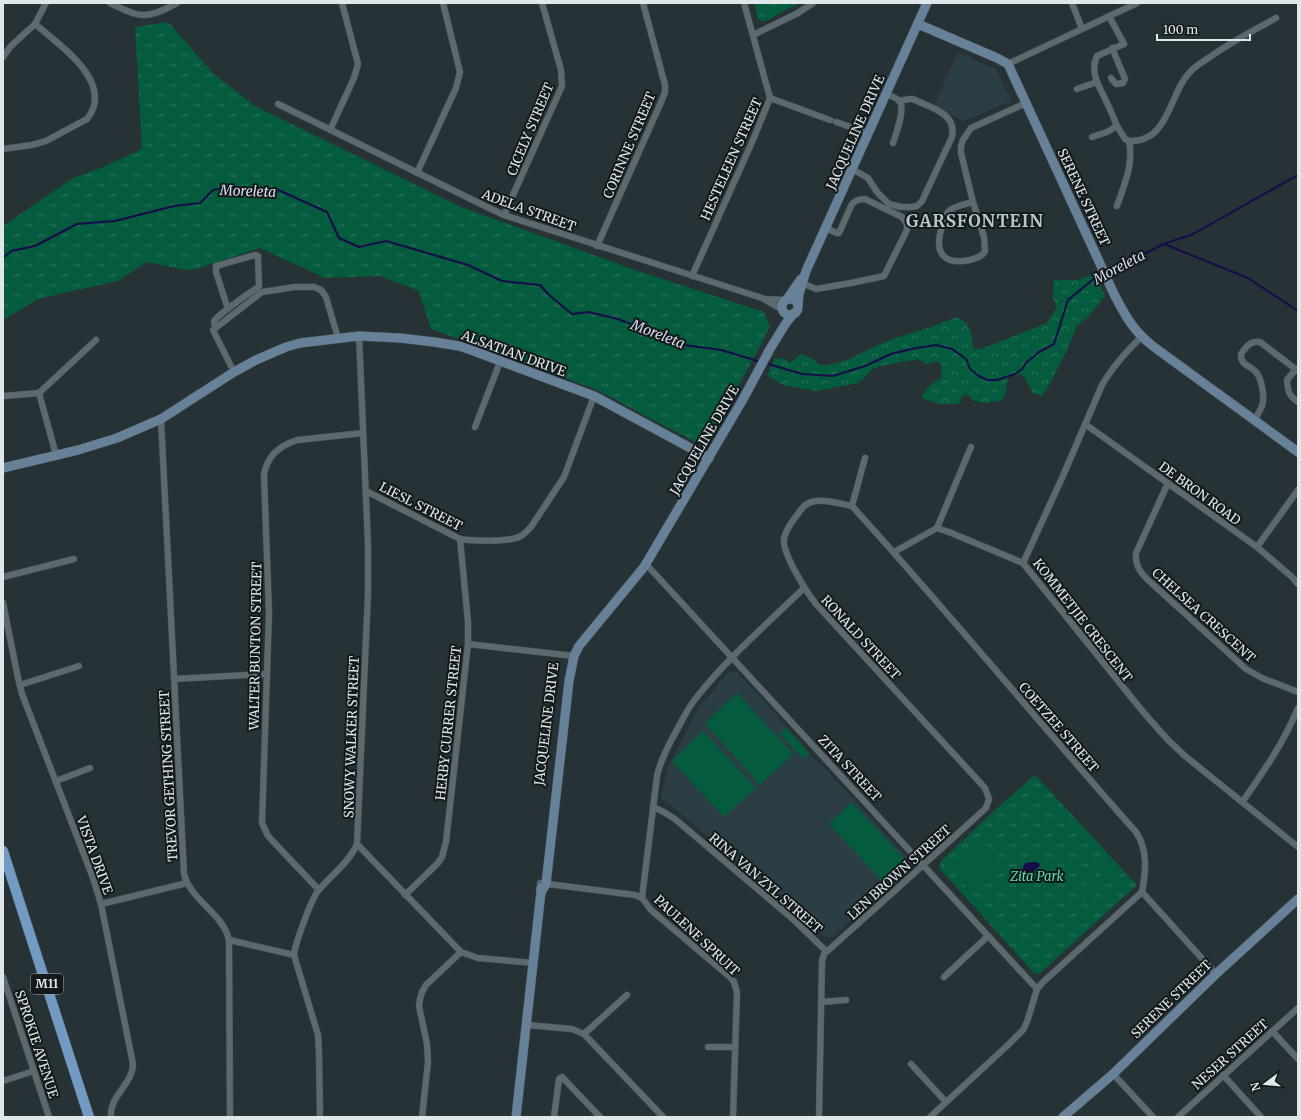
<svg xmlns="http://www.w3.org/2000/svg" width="1301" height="1120" viewBox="0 0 1301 1120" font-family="Merriweather,serif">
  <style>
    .built { fill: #2b3e45 }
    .forest { fill: url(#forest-crowns) }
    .park { fill: url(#park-tufts) }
    .garden { fill: #055b3e }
    .water { fill: #170b4b }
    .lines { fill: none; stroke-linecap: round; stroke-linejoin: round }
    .stream { stroke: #170b4b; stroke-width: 2 }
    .street-casing { stroke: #444f53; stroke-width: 7 }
    .secondary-casing { stroke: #444f53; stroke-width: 10 }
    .primary-casing { stroke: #444f53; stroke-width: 11 }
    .street { stroke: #5c696e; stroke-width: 6 }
    .secondary { stroke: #678198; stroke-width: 9 }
    .primary { stroke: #729ac2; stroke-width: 10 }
    .labels { text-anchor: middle; stroke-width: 4; stroke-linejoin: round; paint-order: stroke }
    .shield { fill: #13191b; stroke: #a2a9ac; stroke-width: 1 }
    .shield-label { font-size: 12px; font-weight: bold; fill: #dfe7ea }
    .street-label { font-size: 13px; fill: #dfe7ea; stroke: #13191b }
    .park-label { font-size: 13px; font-style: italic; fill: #5cdea9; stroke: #13191b }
    .water-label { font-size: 14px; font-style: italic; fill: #d8daef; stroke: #13191b }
    .district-label { font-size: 17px; font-weight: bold; letter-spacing: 1px; fill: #b7c5cb; stroke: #13191b }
  </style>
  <defs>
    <pattern id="forest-crowns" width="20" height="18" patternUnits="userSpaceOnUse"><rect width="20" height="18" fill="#055b3e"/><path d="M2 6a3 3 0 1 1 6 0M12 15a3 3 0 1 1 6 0" fill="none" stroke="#29735a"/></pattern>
    <pattern id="park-tufts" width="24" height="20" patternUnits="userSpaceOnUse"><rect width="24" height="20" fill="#055b3e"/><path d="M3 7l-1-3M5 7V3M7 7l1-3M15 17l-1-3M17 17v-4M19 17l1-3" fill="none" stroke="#29735a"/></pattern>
  </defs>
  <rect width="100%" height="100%" fill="#263236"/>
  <g class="built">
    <polygon points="957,53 964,56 965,55 972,57 971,59 996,69 1011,101 964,121 934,107"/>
    <polygon points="729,672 737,672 807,749 806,750 821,766 822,765 909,860 909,869 832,937 825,937 661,797 667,769 699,707"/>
  </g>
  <path class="forest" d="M1095 273 1105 296 1088 317 1077 326 1066 352 1047 389 1042 396 1033 393 1025 378 1020 374 1008 377 1005 396 1001 401 982 403 972 400 969 395 962 396 959 404H937L921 397C926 388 933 382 942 377L941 364 936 362 927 364 918 359 881 366 873 369 859 383 816 391 783 385 767 375 775 359 783 358 790 363 801 354 812 358 819 365C844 366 862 351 885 342 909 333 934 327 957 317L967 323 971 334 974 349H981L1047 323 1057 307 1053 298 1054 280H1079Z"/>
  <g class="park">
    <polygon points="754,3 799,3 764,22 758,19"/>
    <polygon points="168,22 214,74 255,106 461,207 638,271 764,312 770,327 711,438 695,442 595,389 431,329 419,291 380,276 325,278 260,248 196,269 185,270 147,262 118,281 38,299 3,320 3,226 73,178 101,168 142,149 135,27"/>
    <polygon points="1035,775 1137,885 1039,974 1034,973 940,869 941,861 997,808"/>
  </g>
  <g class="garden">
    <polygon points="737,693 793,754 760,785 705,723"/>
    <polygon points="786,728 809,753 803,759 780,734"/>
    <polygon points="703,731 756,788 724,817 672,761"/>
    <polygon points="852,802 907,862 884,883 829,824"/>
    <polygon points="982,841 999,862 988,871 971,850"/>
    <polygon points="970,850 988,871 977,880 959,859"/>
    <polygon points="1103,853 1122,873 1112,883 1093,862"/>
    <polygon points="959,860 976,881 968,888 950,867"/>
    <polygon points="1092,874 1104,882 1088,905 1077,897"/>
  </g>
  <polygon class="water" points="1034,862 1039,863 1040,866 1031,873 1029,879 1025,879 1021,874 1024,865 1026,863"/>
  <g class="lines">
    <g class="stream">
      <polyline points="1164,244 1248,278 1298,311"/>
      <polyline points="3,258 11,251 35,246 77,224 115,221 174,206 200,203 213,190 224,188 241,191 276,189 327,212 339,238 359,247 386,241 468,265 502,281 540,285 549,295 572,314 588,312 618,319 684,345 721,350 761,362"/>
      <polyline points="1107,272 1164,244 1193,234 1298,175"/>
      <polyline points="765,363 802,374 833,376 865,366 891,354 916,348 936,345 952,349 966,359 970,369 979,376 987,380 997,380 1015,374 1022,369 1026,363 1039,352 1054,344 1068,300 1096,277 1103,274"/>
    </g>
    <defs>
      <g id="street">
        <path d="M110 3C141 18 146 20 177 3"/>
        <polyline points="1072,3 1082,29"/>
        <polyline points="753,35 798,13 813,3"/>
        <polyline points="3,57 11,46 35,24 46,3"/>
        <polyline points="1008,64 1137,3"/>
        <polyline points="1111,78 1116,84 1123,83 1125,79 1112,48"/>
        <polyline points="1077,89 1097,82"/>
        <path d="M886 94C890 96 897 97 900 102 905 110 896 134 893 143"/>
        <polyline points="770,98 830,120"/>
        <polyline points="278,104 485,206 504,215 762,298 783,310"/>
        <polyline points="836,122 868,133"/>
        <path d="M1117 126 1125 139 1129 141C1170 143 1169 91 1192 70 1197 65 1204 61 1210 57 1231 42 1253 31 1276 18"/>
        <polyline points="330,130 354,78 358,64 342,3"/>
        <path d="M1092 137 1107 132 1117 126C1114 119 1111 111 1107 103 1100 87 1089 74 1097 56L1124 44 1109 16"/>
        <path d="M3 149 32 145 46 141 87 119C116 82 58 44 35 24"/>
        <path d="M852 169 868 178 877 192 889 204 901 207H911L917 206 922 201 952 137C957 113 931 108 913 99H910L899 101"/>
        <polyline points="417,173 456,88 460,72 443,3"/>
        <path d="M973 202 984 237 985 251C982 257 976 258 970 260 942 266 934 251 942 227 944 222 945 216 948 212 953 206 966 204 973 202L961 153V146L963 140 971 128 1026 103"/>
        <path d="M1117 206C1124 185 1134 164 1129 141"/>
        <polyline points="504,215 562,86 561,70 542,3"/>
        <polyline points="597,246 662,100 665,92 665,85 643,3"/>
        <polyline points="692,276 753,140 770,98 744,3"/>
        <path d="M802 283 816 289 851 283 884 276 907 230V224L902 217 865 199C859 199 854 200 851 206L839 233H837L825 228"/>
        <polyline points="764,299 786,300"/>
        <path d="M215 326 214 321C219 314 249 293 257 288L259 286 258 259V256L255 255 216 266V272L228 309"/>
        <path d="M1296 369 1287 380C1288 391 1288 395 1298 402"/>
        <polyline points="234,372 213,330 262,292 295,287 314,287 321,290 326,297 338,338"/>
        <polyline points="39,393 56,455"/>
        <polyline points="3,396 39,393 96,340"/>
        <path d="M161 419 184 874C191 901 223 913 229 940L230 1117"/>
        <path d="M1255 420C1257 415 1260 411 1262 406 1265 397 1262 379 1256 372 1249 364 1241 367 1241 354 1246 347 1251 340 1260 342L1298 371"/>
        <polyline points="1085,424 1257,547 1292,577 1298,584"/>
        <polyline points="475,427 500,362"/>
        <path d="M1168 483 1136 553C1135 564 1139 571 1147 579L1246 669 1262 678 1298 692"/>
        <path d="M366 491 460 539C473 541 508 542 519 537 524 535 527 531 531 527L564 477 594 396"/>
        <path d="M852 506C949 613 1040 724 1136 832 1148 850 1146 871 1142 892"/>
        <polyline points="852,506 865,458"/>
        <polyline points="937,528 971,447"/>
        <polyline points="1257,547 1298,490"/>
        <polyline points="894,552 937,528 949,532 1023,563 1144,713 1168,740 1185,756 1298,847"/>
        <polyline points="645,563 1037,989"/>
        <path d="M1023 563 1062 478 1102 385C1113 366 1126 352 1141 337"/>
        <polyline points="3,577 74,559"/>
        <path d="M3 603 18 678 22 694 93 878 101 904 133 1064C133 1084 109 1096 111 1117"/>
        <polyline points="468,644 574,656"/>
        <polyline points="174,679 267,674"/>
        <polyline points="20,685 79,666"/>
        <polyline points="56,781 90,768"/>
        <path d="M1243 801C1264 771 1284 742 1298 708"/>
        <polyline points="653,807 662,811 675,819 794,920 826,951"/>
        <polyline points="357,844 461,952 478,958 534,963"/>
        <polyline points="540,883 635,895 642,898 651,910 730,977 734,982 737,992 733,1117"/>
        <path d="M319 890 268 836 262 823 269 613 264 475C267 456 280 445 298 440L363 433"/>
        <polyline points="1142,892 1216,974"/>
        <polyline points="405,895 438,863 442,857 446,842 468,644 468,622 460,539"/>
        <path d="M642 898 657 776C660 762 666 750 673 737 680 725 685 713 693 702 724 661 767 624 804 588"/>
        <polyline points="101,904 187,883"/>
        <polyline points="229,940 294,955"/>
        <polyline points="3,977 49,1117"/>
        <polyline points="944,977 988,936"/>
        <polyline points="821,1002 846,1000"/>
        <polyline points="527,1025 572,1029 584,1034 663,1117"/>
        <polyline points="1272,1031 1298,1059"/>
        <polyline points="584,1034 627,995"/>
        <polyline points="708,1047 735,1047"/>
        <polyline points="911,1064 946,1102"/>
        <polyline points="1113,1074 1153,1117"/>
        <polyline points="1223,1075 1261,1117"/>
        <polyline points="3,1081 34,1071"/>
        <path d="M320 1117 319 1053 318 1035 294 955C295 944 311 900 318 891 330 876 349 863 357 844L368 593V544L359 336"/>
        <polyline points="422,1117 428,1062 427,1044 419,1006 420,999 422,992 426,985 461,952"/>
        <polyline points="554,1117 559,1079 562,1077 600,1117"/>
        <path d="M819 1117 822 961 824 954 890 895 986 808 989 799 985 788 816 604C807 593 782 553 784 539 785 530 792 522 797 515 802 508 806 502 816 501 827 499 840 504 852 506"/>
        <polyline points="930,1117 1009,1044 1023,1030 1027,1022 1037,989 1042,983 1142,892"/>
        <polyline points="1178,1117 1298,1008"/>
      </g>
      <g id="secondary">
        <path d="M918 24 997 58 1008 64 1114 294C1126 317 1133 331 1154 347L1298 452"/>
        <polyline points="787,299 801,279"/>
        <circle cx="790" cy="307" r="8"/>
        <polyline points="798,305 799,294 806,271 927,3"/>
        <polyline points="3,468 78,450 117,438 161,419 234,372 256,360 286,347 300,343 359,336 400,338 434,342 459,346 471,350 594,396 709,458"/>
        <polyline points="541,892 546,884 569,681 574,656 579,646 644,567 742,401 770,349 786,323 794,313"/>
        <polyline points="516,1117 541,892 541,888"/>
        <polyline points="1063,1117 1113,1074 1216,974 1298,899"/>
      </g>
      <polyline id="primary" points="3,851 89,1117"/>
    </defs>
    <use href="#street" class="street-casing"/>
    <use href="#secondary" class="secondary-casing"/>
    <use href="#primary" class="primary-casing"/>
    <use href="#street" class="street"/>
    <use href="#secondary" class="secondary"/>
    <use href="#primary" class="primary"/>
  </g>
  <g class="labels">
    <rect class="shield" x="31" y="974" width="32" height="20" rx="3"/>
    <g class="shield-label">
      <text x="47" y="988">M11</text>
    </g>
    <g class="street-label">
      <text transform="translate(530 129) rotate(-67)" y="5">CICELY STREET</text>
      <text transform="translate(855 132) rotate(-66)" y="5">JACQUELINE DRIVE</text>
      <text transform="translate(629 145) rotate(-67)" y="5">CORINNE STREET</text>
      <text transform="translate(731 159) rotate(-66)" y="5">HESTELEEN STREET</text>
      <text transform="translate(1084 197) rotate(65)" y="5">SERENE STREET</text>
      <text transform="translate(529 210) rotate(20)" y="5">ADELA STREET</text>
      <text transform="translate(514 353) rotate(20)" y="5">ALSATIAN DRIVE</text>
      <text transform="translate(704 440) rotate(-60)" y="5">JACQUELINE DRIVE</text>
      <text transform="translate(1200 493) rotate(36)" y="5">DE BRON ROAD</text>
      <text transform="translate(421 506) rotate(27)" y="5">LIESL STREET</text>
      <text transform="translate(1204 615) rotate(42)" y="5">CHELSEA CRESCENT</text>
      <text transform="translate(1083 620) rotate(52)" y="5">KOMMETJIE CRESCENT</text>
      <text transform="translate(861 637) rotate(47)" y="5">RONALD STREET</text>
      <text transform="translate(255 646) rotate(-89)" y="5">WALTER BUNTON STREET</text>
      <text transform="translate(448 723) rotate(-84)" y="5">HERBY CURRER STREET</text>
      <text transform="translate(546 724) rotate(-83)" y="5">JACQUELINE DRIVE</text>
      <text transform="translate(1059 727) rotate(49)" y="5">COETZEE STREET</text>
      <text transform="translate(351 737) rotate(-88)" y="5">SNOWY WALKER STREET</text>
      <text transform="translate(850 768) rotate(47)" y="5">ZITA STREET</text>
      <text transform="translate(168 776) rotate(-93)" y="5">TREVOR GETHING STREET</text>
      <text transform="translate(95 855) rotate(70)" y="5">VISTA DRIVE</text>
      <text transform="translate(899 872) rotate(-42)" y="5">LEN BROWN STREET</text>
      <text transform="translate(766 883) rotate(41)" y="5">RINA VAN ZYL STREET</text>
      <text transform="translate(697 935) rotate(43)" y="5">PAULENE SPRUIT</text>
      <text transform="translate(1171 999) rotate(-44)" y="5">SERENE STREET</text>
      <text transform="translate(37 1044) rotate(72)" y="5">SPROKIE AVENUE</text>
      <text transform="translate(1230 1054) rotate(-42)" y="5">NESER STREET</text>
    </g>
    <g class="park-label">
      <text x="1037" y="881">Zita Park</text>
    </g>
    <g class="water-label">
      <text transform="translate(248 191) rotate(2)" y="5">Moreleta</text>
      <text transform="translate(1119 267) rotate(-28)" y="5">Moreleta</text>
      <text transform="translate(658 334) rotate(21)" y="5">Moreleta</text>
    </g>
    <g class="district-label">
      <text x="975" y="227">GARSFONTEIN</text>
    </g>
  </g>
  <rect width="1301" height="1120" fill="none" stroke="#dfe7ea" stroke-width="8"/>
  <g transform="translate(1265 1084) rotate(254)" stroke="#13191b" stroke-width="3" paint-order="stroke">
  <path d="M0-3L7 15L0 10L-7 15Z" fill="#dfe7ea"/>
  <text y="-6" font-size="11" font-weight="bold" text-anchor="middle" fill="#dfe7ea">N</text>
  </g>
  <path d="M1157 34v6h93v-6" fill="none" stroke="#dfe7ea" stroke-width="2"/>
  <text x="1163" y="34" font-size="12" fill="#dfe7ea" stroke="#13191b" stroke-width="3" paint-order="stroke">100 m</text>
</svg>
